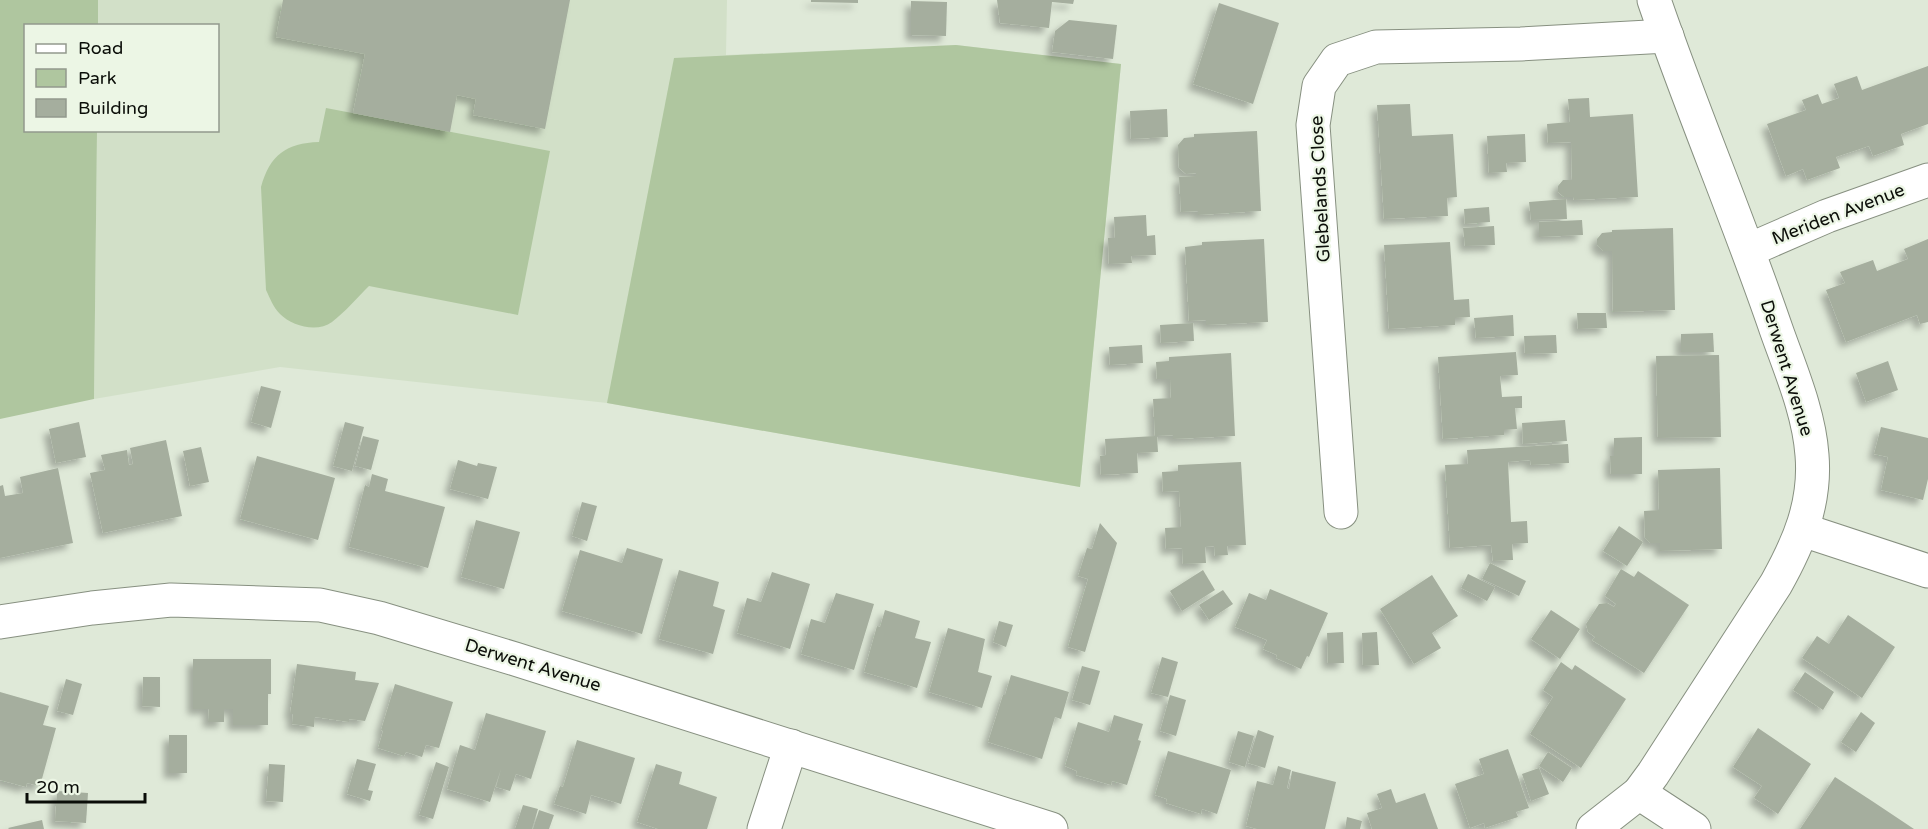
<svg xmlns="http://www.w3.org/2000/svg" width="1928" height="829" viewBox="0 0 1928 829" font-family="'Varela Round',sans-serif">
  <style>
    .built { fill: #d2e0c8 }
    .green { fill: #afc69f }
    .building { fill: #a5ae9e; filter: url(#shadow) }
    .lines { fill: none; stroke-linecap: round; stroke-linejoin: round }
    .street-casing { stroke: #879080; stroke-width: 35 }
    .street { stroke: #fff; stroke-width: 33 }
    .labels { text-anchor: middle; stroke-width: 4.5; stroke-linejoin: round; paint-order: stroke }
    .street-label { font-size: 18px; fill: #0a0d08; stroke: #ecf6e5 }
  </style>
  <defs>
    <filter id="shadow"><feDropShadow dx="-5.5" dy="5.5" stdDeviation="3" flood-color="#0004"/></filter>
  </defs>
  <rect width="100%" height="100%" fill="#dfe9d8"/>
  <polygon class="built" points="98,0 727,0 726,55 956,45 1121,64 1080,487 607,403 280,367 94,399 97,131 218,130 218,26 98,25"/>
  <g class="green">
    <polygon points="0,0 98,0 98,25 26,26 26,130 97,131 94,399 0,419"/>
    <polygon points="956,45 1121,64 1080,487 607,403 674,58"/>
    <path d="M326 108 550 151 518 315 369 286C357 298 345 312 332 322 317 333 292 326 280 314 273 307 270 298 266 290L261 187C270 155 286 143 319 142Z"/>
  </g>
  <g class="building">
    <polygon points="283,0 570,0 545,129 473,115 476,99 457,95 450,132 353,113 365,54 276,37"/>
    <polygon points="811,0 858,0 858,3 811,2"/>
    <polygon points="997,0 1074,0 1073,4 1052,2 1049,28 1000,23"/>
    <polygon points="911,1 947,2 946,36 911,35"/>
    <polygon points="1219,3 1279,23 1253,104 1193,84"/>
    <polygon points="1069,20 1117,25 1113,59 1052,52 1055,31"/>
    <polygon points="1928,66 1928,124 1901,134 1904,145 1873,156 1869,146 1836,157 1840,168 1807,180 1803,169 1786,176 1767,124 1806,110 1802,100 1818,94 1822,104 1839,98 1834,84 1857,76 1862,90"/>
    <polygon points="1589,98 1590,117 1633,114 1638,197 1574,200 1573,197 1564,197 1558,192 1558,186 1563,180 1572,180 1571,142 1548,143 1547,124 1570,122 1568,99"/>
    <polygon points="1410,104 1412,136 1453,134 1457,197 1447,198 1448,216 1384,219 1377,105"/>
    <polygon points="1167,109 1168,137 1131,139 1130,111"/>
    <polygon points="1257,131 1261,211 1198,215 1198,211 1181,212 1179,177 1196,176 1196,173 1186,174 1179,168 1178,145 1184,138 1194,137 1194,134"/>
    <polygon points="1525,134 1526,162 1506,163 1507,172 1489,173 1487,136"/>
    <polygon points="1566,199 1567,219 1531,220 1529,202"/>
    <polygon points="1489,207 1490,222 1465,224 1464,209"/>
    <polygon points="1146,215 1147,236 1155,235 1156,255 1131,256 1132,263 1109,264 1108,238 1115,238 1114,217"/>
    <polygon points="1582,220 1583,235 1539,237 1539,222"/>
    <polygon points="1494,226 1495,245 1465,246 1463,228"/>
    <polygon points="1673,228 1675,310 1613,312 1612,251 1603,251 1597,245 1597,239 1602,233 1612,232 1612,230"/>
    <polygon points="1264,239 1268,322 1206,325 1206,320 1189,321 1185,247 1202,245 1202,242"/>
    <polygon points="1928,239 1928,322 1920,324 1917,315 1846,342 1826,290 1845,283 1840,272 1873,260 1877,271 1908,259 1904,249"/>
    <polygon points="1450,242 1454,300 1469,299 1470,317 1455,318 1455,325 1389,329 1384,245"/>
    <polygon points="1577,313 1606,313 1607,328 1578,329"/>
    <polygon points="1513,315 1514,336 1476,338 1474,318"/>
    <polygon points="1193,323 1194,341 1161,343 1160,325"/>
    <polygon points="1713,333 1714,352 1681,352 1681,334"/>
    <polygon points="1556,335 1557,353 1525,354 1524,336"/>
    <polygon points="1142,345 1143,363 1110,365 1109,347"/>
    <polygon points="1516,352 1518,375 1500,376 1502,397 1522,396 1522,408 1515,408 1517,429 1504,430 1504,435 1443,439 1438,357"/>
    <polygon points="1231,353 1235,436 1173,439 1173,435 1157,436 1158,452 1137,453 1138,473 1101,475 1100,456 1106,455 1105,439 1155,436 1153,399 1171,398 1170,379 1157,379 1156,362 1169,361 1169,357"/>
    <polygon points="1719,355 1721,437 1658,438 1656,356"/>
    <polygon points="1888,361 1898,390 1866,402 1856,373"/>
    <polygon points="261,386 281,391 271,428 251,422"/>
    <polygon points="1565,420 1567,441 1523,444 1522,423"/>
    <polygon points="79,422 86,457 56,463 49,429"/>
    <polygon points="345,422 364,427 352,471 333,466"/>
    <polygon points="1881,427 1928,438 1928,479 1923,500 1881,490 1888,457 1874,454"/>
    <polygon points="363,436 379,440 371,470 355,466"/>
    <polygon points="1642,437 1642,474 1611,474 1610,456 1614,456 1614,438"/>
    <polygon points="166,440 182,516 103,533 90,473 105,470 101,455 127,450 129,465 133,464 130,448"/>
    <polygon points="1568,444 1569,463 1531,465 1530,460 1508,462 1511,522 1527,521 1528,543 1512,544 1513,560 1493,561 1491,545 1450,548 1445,465 1468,464 1467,450"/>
    <polygon points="201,447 209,482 190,486 183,451"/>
    <polygon points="257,456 335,478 318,540 240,519"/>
    <polygon points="458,460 477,466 478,463 497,467 488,499 450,489"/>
    <polygon points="1241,462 1246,545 1227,546 1228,555 1215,556 1214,546 1205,547 1206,563 1183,564 1182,548 1166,549 1165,528 1181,527 1180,507 1179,491 1163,492 1162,472 1178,471 1178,465"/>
    <polygon points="58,468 73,543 0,558 0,486 3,485 5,496 23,493 20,477"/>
    <polygon points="1720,468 1722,549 1660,551 1660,543 1650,543 1645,538 1644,511 1659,510 1658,470"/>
    <polygon points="372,474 388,479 385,491 445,507 428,568 349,547 365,485 369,487"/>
    <polygon points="582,502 597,506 587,541 572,536"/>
    <polygon points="476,520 520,532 504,589 461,577"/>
    <polygon points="1100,523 1117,543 1085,652 1068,647 1088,579 1078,576 1087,548 1092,549"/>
    <polygon points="1619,526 1643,542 1627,566 1603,551"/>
    <polygon points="627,548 663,559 642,634 562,611 580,550 622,563"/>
    <polygon points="1490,563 1526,581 1519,596 1482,579"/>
    <polygon points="1621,569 1634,577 1638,571 1689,605 1644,673 1592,640 1595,637 1588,632 1586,624 1599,604 1607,603 1614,607 1615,605 1616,604 1605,596"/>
    <polygon points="679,570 719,582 713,606 725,610 713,654 659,639"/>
    <polygon points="1203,570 1215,590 1182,611 1170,591"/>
    <polygon points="772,572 810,584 790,649 737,633 747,598 761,602"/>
    <polygon points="1468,574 1495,587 1487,601 1461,588"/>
    <polygon points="1432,575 1458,616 1432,633 1441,648 1414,664 1380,609"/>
    <polygon points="1270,589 1328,613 1309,657 1307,656 1301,669 1276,658 1277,655 1263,649 1267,640 1235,627 1249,593 1266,600"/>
    <polygon points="1223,590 1233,604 1209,620 1199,605"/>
    <polygon points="836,593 874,604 854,670 801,654 811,619 825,623"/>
    <polygon points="885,610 920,621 915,638 931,642 917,688 864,672 877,626 880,627"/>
    <polygon points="1551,610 1580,629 1560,659 1531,639"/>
    <polygon points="1848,615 1895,647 1862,698 1802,658 1817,636 1829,644"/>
    <polygon points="999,621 1013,625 1006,647 993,642"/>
    <polygon points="948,628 985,639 978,672 992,676 982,708 929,692"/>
    <polygon points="1343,632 1344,663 1328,663 1327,633"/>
    <polygon points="1377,632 1379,665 1363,666 1362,633"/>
    <polygon points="1162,657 1178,662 1168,697 1151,693"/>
    <polygon points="193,659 271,659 271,694 268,694 268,725 233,725 233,709 224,709 224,722 208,722 209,709 193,709"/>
    <polygon points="1561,662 1572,670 1575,665 1626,699 1581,768 1530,734 1553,697 1543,690"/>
    <polygon points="297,664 356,672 355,680 379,683 365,721 349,719 349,722 315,717 314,727 292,724 293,714 290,714"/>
    <polygon points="1082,666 1100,671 1090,705 1072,700"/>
    <polygon points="1805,672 1834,692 1823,710 1793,690"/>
    <polygon points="1011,675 1069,692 1061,719 1055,717 1042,759 988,742 1003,695 1005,695"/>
    <polygon points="143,677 160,677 160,707 142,706"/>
    <polygon points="66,679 82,684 73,715 57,711"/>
    <polygon points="395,684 453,702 439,748 426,745 422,757 406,752 404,756 378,748 383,731 381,730"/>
    <polygon points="0,692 49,706 43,725 56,728 40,786 27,783 26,787 0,780"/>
    <polygon points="1170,695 1186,700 1176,736 1160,731"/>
    <polygon points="1861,712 1875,723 1856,752 1841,742"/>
    <polygon points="486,713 546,731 531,779 516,774 510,791 496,787 501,769 490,802 447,789 460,745 475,750"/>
    <polygon points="1114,715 1143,724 1138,740 1141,741 1127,785 1112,781 1111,785 1076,775 1077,771 1065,766 1078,722 1109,732"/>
    <polygon points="1758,728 1811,764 1778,814 1754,798 1762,786 1733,767"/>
    <polygon points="1258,730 1274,736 1265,768 1248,763"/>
    <polygon points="1238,731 1254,736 1245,767 1229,762"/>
    <rect x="169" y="735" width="18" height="38"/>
    <polygon points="577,740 635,758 621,804 591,795 586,814 554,804 560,786 563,787"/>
    <polygon points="1508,749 1529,808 1516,812 1518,817 1485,828 1484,823 1470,828 1455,784 1484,774 1479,759"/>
    <polygon points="1168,751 1231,770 1217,814 1202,809 1201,814 1166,803 1167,799 1155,795"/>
    <polygon points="1548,752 1572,768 1563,782 1539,766"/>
    <polygon points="357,759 376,764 368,790 373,791 370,801 347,794"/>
    <polygon points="436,762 449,767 433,819 419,815"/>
    <polygon points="269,764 285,765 283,802 266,801"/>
    <polygon points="656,764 682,772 679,784 717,797 707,829 658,829 637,822"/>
    <polygon points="1278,766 1291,770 1287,788 1289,789 1292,771 1336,782 1325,829 1257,829 1246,826 1257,781 1273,785"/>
    <polygon points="1539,768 1549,794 1531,801 1522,774"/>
    <polygon points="1835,777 1872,801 1914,829 1800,829"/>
    <polygon points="1391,789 1396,803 1425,793 1438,829 1372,829 1367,813 1382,808 1377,794"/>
    <polygon points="57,791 88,793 86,823 55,821"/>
    <polygon points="523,805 538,809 532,829 515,829"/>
    <polygon points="539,810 554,815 549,829 533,829"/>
    <polygon points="1347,817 1362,821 1360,829 1345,829"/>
    <polygon points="42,820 44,829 9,829 8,828"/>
  </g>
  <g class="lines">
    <defs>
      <g id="street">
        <polyline points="1749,250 1827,216 1928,180"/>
        <polyline points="1341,512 1313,125 1319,86 1337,60 1376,47 1521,44 1667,36"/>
        <polyline points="1803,530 1928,571"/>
        <polyline points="0,622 92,608 171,600 320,605 379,618 515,659 1051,829"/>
        <polyline points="1639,793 1694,829"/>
        <polyline points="764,829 791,746"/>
        <path d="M1593 829 1639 793 1653 774 1776 584C1799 543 1816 503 1812 455 1809 412 1790 369 1776 329 1738 218 1692 111 1654 0"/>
      </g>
    </defs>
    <use href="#street" class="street-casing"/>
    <use href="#street" class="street"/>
  </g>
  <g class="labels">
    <g class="street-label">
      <text transform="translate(1320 189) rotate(-93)" y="6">Glebelands Close</text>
      <text transform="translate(1838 214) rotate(-21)" y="6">Meriden Avenue</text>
      <text transform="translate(1787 368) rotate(73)" y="6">Derwent Avenue</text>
      <text transform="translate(533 665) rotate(17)" y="6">Derwent Avenue</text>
    </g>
  </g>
  <rect x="24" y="24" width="195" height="108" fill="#ecf6e5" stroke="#92998d" stroke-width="1.5"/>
  <rect x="36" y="44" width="30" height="9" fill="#ffffff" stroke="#92998d" stroke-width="1.5"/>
  <text x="78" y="54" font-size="18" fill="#0a0d08">Road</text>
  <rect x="36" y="69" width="30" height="18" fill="#afc69f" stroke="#92998d" stroke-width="1.5"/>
  <text x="78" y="84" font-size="18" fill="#0a0d08">Park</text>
  <rect x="36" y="99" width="30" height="18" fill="#a5ae9e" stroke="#92998d" stroke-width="1.5"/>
  <text x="78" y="114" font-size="18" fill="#0a0d08">Building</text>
  <path d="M27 793v9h118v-9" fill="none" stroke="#0a0d08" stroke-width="3"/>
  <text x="36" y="793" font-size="18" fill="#0a0d08" stroke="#ecf6e5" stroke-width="4.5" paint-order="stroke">20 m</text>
</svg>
